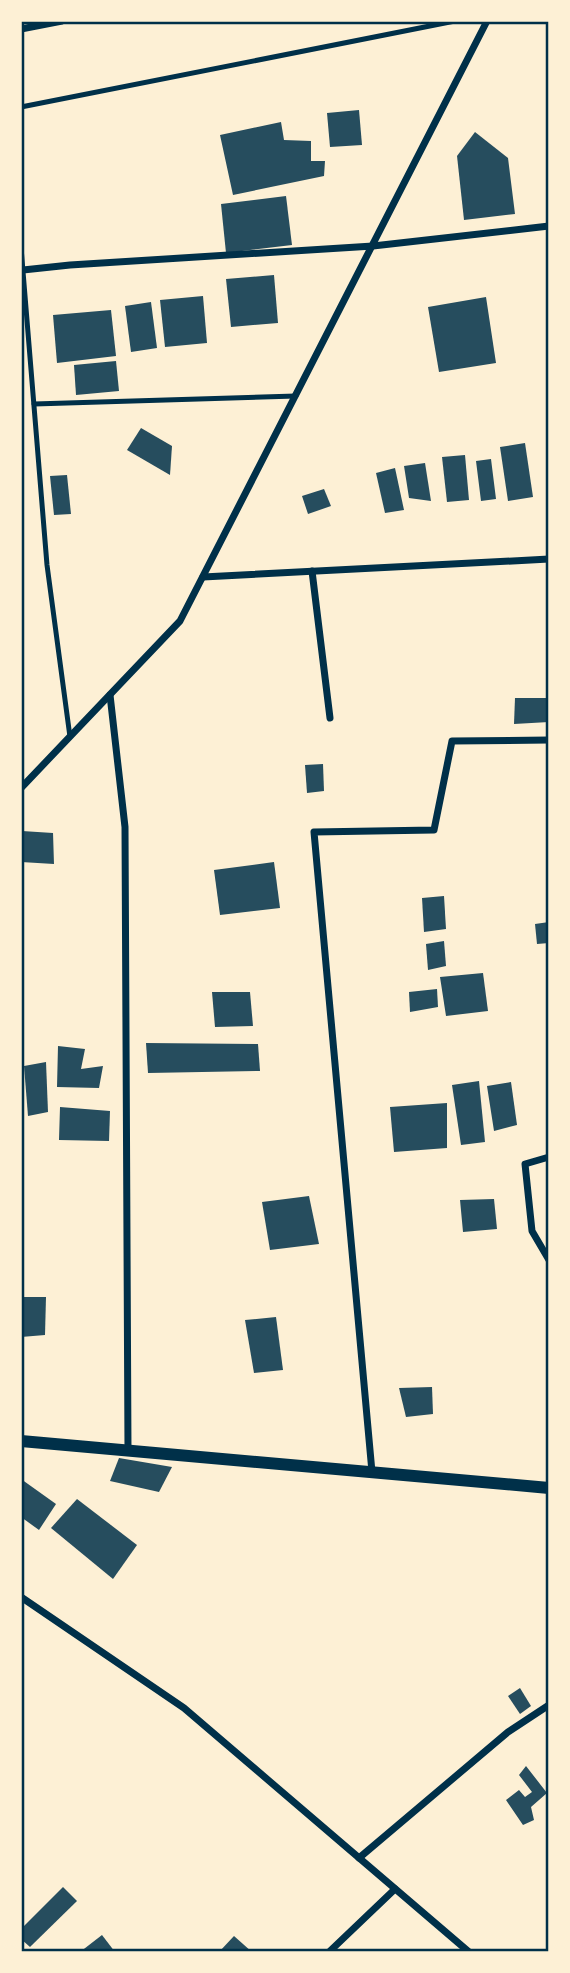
<svg xmlns="http://www.w3.org/2000/svg" width="570" height="1973" viewBox="0 0 570 1973" font-family="Signika,sans-serif">
  <style>
    .building { fill: #264d5e }
    .lines { fill: none; stroke-linecap: round; stroke-linejoin: round }
    .service { stroke: #003049; stroke-width: 5 }
    .minor { stroke: #003049; stroke-width: 7 }
    .tertiary { stroke: #003049; stroke-width: 12 }
    .neatline { fill: none; stroke: #003049; stroke-width: 2.5 }
  </style>
  <rect width="100%" height="100%" fill="#fdf0d5"/>
  <g class="building">
    <polygon points="359,110 362,145 330,147 327,113"/>
    <polygon points="281,122 284,140 311,141 311,161 325,161 324,176 233,195 220,135"/>
    <polygon points="475,132 508,158 515,214 464,220 457,156"/>
    <polygon points="286,196 292,245 226,253 221,204"/>
    <polygon points="274,275 278,323 231,327 226,279"/>
    <polygon points="203,296 207,343 165,347 160,300"/>
    <polygon points="486,297 496,363 439,372 428,307"/>
    <polygon points="151,302 157,348 131,352 125,306"/>
    <polygon points="111,310 116,356 57,363 53,315"/>
    <polygon points="116,361 119,391 76,395 74,365"/>
    <polygon points="141,428 172,446 170,475 127,450"/>
    <polygon points="525,443 533,497 508,501 500,447"/>
    <polygon points="465,455 469,500 447,502 442,457"/>
    <polygon points="491,459 496,499 481,501 476,461"/>
    <polygon points="425,463 431,501 409,498 404,466"/>
    <polygon points="395,468 404,510 385,513 376,473"/>
    <polygon points="67,475 71,514 54,515 50,476"/>
    <polygon points="324,489 331,506 308,514 302,496"/>
    <polygon points="515,698 549,698 549,722 514,724"/>
    <polygon points="323,764 324,791 307,793 305,765"/>
    <polygon points="22,831 53,833 54,864 21,862"/>
    <polygon points="274,862 280,908 220,915 214,870"/>
    <polygon points="444,896 446,929 424,932 422,898"/>
    <polygon points="549,922 549,943 537,944 535,924"/>
    <polygon points="444,941 446,966 428,970 426,944"/>
    <polygon points="483,973 488,1011 446,1016 440,977"/>
    <polygon points="437,989 438,1007 410,1012 409,992"/>
    <polygon points="212,992 250,992 253,1026 215,1027"/>
    <polygon points="146,1043 258,1044 260,1071 148,1073"/>
    <polygon points="58,1046 85,1049 81,1069 103,1066 99,1088 57,1087"/>
    <polygon points="46,1062 48,1112 28,1116 24,1066"/>
    <polygon points="479,1081 485,1142 461,1145 452,1085"/>
    <polygon points="511,1082 517,1125 494,1131 487,1086"/>
    <polygon points="447,1103 447,1148 394,1152 390,1107"/>
    <polygon points="60,1107 110,1111 109,1141 59,1140"/>
    <polygon points="309,1196 319,1244 270,1250 262,1202"/>
    <polygon points="494,1199 497,1229 463,1232 460,1200"/>
    <polygon points="21,1297 46,1297 45,1335 21,1337"/>
    <polygon points="276,1317 283,1370 254,1373 245,1320"/>
    <polygon points="432,1387 433,1414 406,1417 399,1388"/>
    <polygon points="119,1458 172,1467 159,1492 110,1481"/>
    <polygon points="21,1479 56,1504 39,1530 21,1517"/>
    <polygon points="77,1499 137,1545 113,1579 51,1528"/>
    <polygon points="520,1688 531,1706 520,1714 508,1696"/>
    <polygon points="526,1766 547,1793 531,1807 534,1820 523,1825 506,1800 519,1790 525,1797 532,1792 519,1775"/>
    <polygon points="63,1887 77,1901 30,1947 21,1939 21,1929"/>
    <polygon points="102,1935 115,1952 80,1952"/>
    <polygon points="234,1936 252,1952 219,1952"/>
  </g>
  <g class="lines">
    <g class="service">
      <polyline points="21,107 455,21"/>
      <polyline points="21,247 47,565 70,737"/>
      <polyline points="34,404 296,396"/>
    </g>
    <g class="minor">
      <polyline points="21,29 62,21"/>
      <polyline points="23,270 70,265 373,246 549,226"/>
      <polyline points="312,571 330,718"/>
      <polyline points="203,577 549,559"/>
      <polyline points="110,695 125,827 128,1450"/>
      <polyline points="21,788 180,621 487,21"/>
      <polyline points="549,1157 525,1164 532,1231 549,1260"/>
      <polyline points="372,1472 314,832 434,830 452,741 549,740"/>
      <polyline points="21,1597 184,1708 469,1952"/>
      <polyline points="359,1858 508,1732 549,1705"/>
      <polyline points="329,1952 395,1889"/>
    </g>
    <polyline class="tertiary" points="21,1441 549,1488"/>
  </g>
  <rect width="570" height="1973" fill="none" stroke="#fdf0d5" stroke-width="46"/>
  <rect x="23" y="23" width="524" height="1927" class="neatline"/>
</svg>
